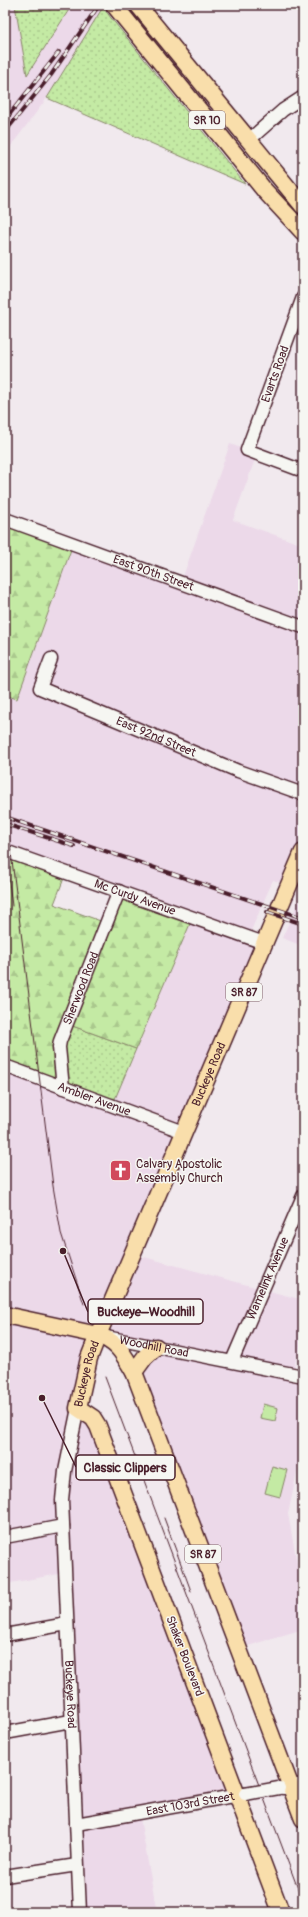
<svg xmlns="http://www.w3.org/2000/svg" width="308" height="1917" viewBox="0 0 308 1917" font-family="Pangolin,sans-serif">
  <style>
    .built { fill: #ecd9e9 }
    .grass { fill: url(#grass-dots); stroke: #878468 }
    .forest { fill: url(#forest-firs); stroke: #878468 }
    .park { fill: url(#park-tufts); stroke: #878468 }
    .pitch { fill: #c4eaa4; stroke: #878468 }
    .lines { fill: none; stroke-linecap: round; stroke-linejoin: round }
    .minor-casing { stroke: #4a1f2b; stroke-width: 15 }
    .major-casing { stroke: #4a1f2b; stroke-width: 19 }
    .minor { stroke: #f6f6f2; stroke-width: 12 }
    .major { stroke: #f9deab; stroke-width: 16 }
    .tram { stroke: #4a1f2b; stroke-width: 1 }
    .rail-casing { stroke: #4a1f2b; stroke-width: 4 }
    .rail { stroke: #f6f6f2; stroke-width: 2.5; stroke-dasharray: 8; stroke-linecap: butt }
    .minor-bridge-casing { stroke: #4a1f2b; stroke-width: 15; stroke-linecap: butt }
    .minor-bridge { stroke: #f6f6f2; stroke-width: 12 }
    .labels { text-anchor: middle; stroke-width: 3; stroke-linejoin: round; paint-order: stroke }
    .shield { fill: #f6f6f2; stroke: #7e6067; stroke-width: 1 }
    .shield-label { font-size: 11px; font-weight: bold; fill: #4a1f2b }
    .street-label { font-size: 12px; fill: #4a1f2b; stroke: #f6f6f2 }
    .poi-label { font-size: 12px; fill: #4a1f2b; stroke: #f6f6f2; text-anchor: start }
    .leader { fill: none; stroke: #4a1f2b; stroke-width: 1.5 }
    .callout-dot { fill: #4a1f2b; stroke: #f6f6f2; stroke-width: 1.5 }
    .callout { fill: #f6f6f2; stroke: #4a1f2b; stroke-width: 1.5 }
    .callout-label { font-size: 13px; text-anchor: middle; font-weight: bold; fill: #4a1f2b }
  </style>
  <defs>
    <pattern id="grass-dots" width="8" height="8" patternUnits="userSpaceOnUse"><rect width="8" height="8" fill="#c4eaa4"/><path d="M2 2h.1M6 6h.1" fill="none" stroke="#aac88d" stroke-width="1.8" stroke-linecap="round"/></pattern>
    <pattern id="forest-firs" width="22" height="20" patternUnits="userSpaceOnUse"><rect width="22" height="20" fill="#c4eaa4"/><path d="M5 1l3.5 6h-7zM16 11l3.5 6h-7z" fill="#aac88d"/></pattern>
    <pattern id="park-tufts" width="24" height="20" patternUnits="userSpaceOnUse"><rect width="24" height="20" fill="#c4eaa4"/><path d="M3 7l-1-3M5 7V3M7 7l1-3M15 17l-1-3M17 17v-4M19 17l1-3" fill="none" stroke="#aac88d"/></pattern>
  </defs>
  <rect width="100%" height="100%" fill="#f1e9ee"/>
  <filter id="ink" filterUnits="userSpaceOnUse"><feTurbulence type="fractalNoise" baseFrequency=".025" numOctaves="2"/><feDisplacementMap in="SourceGraphic" scale="8" xChannelSelector="R" yChannelSelector="G"/><feConvolveMatrix kernelMatrix="1 2 1 2 8 2 1 2 1" color-interpolation-filters="sRGB"/></filter>
  <g filter="url(#ink)">
    <g class="built">
      <polygon points="5,5 15,5 27,74 72,5 105,5 47,98 5,154"/>
      <polygon points="230,444 257,454 233,520 303,545 303,852 289,885 273,880 250,933 5,844 5,695 17,699 73,544 181,582"/>
      <polygon points="299,900 303,901 303,946 282,938"/>
      <polygon points="193,917 264,943 133,1254 303,1300 303,1337 292,1373 303,1376 303,1444 288,1514 303,1596 303,1629 238,1649 134,1372 156,1347 98,1335 78,1408 89,1415 237,1795 139,1813 157,1912 80,1912 64,1573 5,1584 5,1066 112,1106"/>
    </g>
    <g class="grass">
      <polygon points="15,5 72,5 27,75"/>
      <polygon points="103,7 111,18 245,184 47,98"/>
      <polygon points="67,1024 136,1049 112,1106 63,1088 59,1047"/>
    </g>
    <g class="forest">
      <polygon points="5,519 73,544 17,699 5,695"/>
      <polygon points="5,851 66,873 54,904 106,923 119,891 193,917 136,1049 67,1024 60,1041 63,1088 5,1066"/>
    </g>
    <polygon class="park" points="263,1404 278,1408 275,1421 260,1418"/>
    <polygon class="pitch" points="272,1466 287,1470 280,1497 265,1493"/>
    <g class="lines">
      <defs>
        <g id="minor">
          <polyline points="249,140 283,110 303,97"/>
          <polyline points="303,297 247,450 303,471"/>
          <path id="s1" d="M5 519 303 627"/>
          <path id="s2" d="M51 659 40 688 238 771 303 794"/>
          <path id="s3" d="M5 851 264 943"/>
          <path id="s4" d="M5 1066 184 1132"/>
          <path id="s5" d="M63 1088 59 1047 60 1041 119 891"/>
          <path id="s6" d="M106 1337 303 1376"/>
          <path id="s7" d="M232 1361 303 1196"/>
          <path id="s8" d="M78 1408 65 1471 62 1500 80 1912"/>
          <polyline points="5,1537 63,1526"/>
          <polyline points="5,1635 67,1624"/>
          <polyline points="5,1733 71,1721"/>
          <polyline points="283,1788 303,1784"/>
          <path id="s9" d="M76 1824 245 1794"/>
          <polyline points="5,1876 77,1865"/>
        </g>
        <g id="major">
          <polyline points="114,5 265,191 303,232"/>
          <polyline points="138,5 303,206"/>
          <path d="M5 1315 98 1335C119 1343 123 1354 134 1372L303 1819"/>
          <polyline points="134,1372 145,1357 156,1347"/>
          <path id="s10" d="M281 1912 98 1426 93 1418 78 1408 89 1358 98 1335 303 852"/>
        </g>
      </defs>
      <use href="#minor" class="minor-casing"/>
      <use href="#major" class="major-casing"/>
      <use href="#minor" class="minor"/>
      <use href="#major" class="major"/>
      <g class="tram">
        <polyline points="5,805 53,1186 61,1233 84,1304"/>
        <polyline points="5,850 12,906"/>
        <polyline points="105,1377 303,1902"/>
        <polyline points="164,1518 191,1591"/>
      </g>
      <defs>
        <g id="rail">
          <polyline points="5,120 59,52"/>
          <polyline points="5,132 51,75 99,5"/>
          <polyline points="5,817 303,918"/>
          <polyline points="5,824 74,846"/>
          <polyline points="267,912 303,924"/>
        </g>
      </defs>
      <use href="#rail" class="rail-casing"/>
      <use href="#rail" class="rail"/>
      <defs>
        <polyline id="minor-bridge" points="245,1794 279,1788"/>
      </defs>
      <use href="#minor-bridge" class="minor-bridge-casing"/>
      <use href="#minor-bridge" class="minor-bridge"/>
    </g>
  </g>
  <defs>
    <symbol id="church-square" viewBox="-11 -11 22 22"><rect x="-9" y="-9" width="18" height="18" rx="4" fill="#d1495b" stroke="#f6f6f2"/><path d="M-1.2-6h2.4v3.5h3.3v2.4h-3.3V6h-2.4V-.1h-3.3v-2.4h3.3Z" fill="#fff"/></symbol>
  </defs>
  <g fill-rule="evenodd">
    <use href="#church-square" x="108" y="1158" width="25" height="25"/>
  </g>
  <g class="labels">
    <g class="shield">
      <rect x="189" y="111" width="36" height="18" rx="3"/>
      <rect x="226" y="983" width="36" height="18" rx="3"/>
      <rect x="185" y="1545" width="36" height="18" rx="3"/>
    </g>
    <g class="shield-label">
      <text x="207" y="124">SR 10</text>
      <text x="244" y="996">SR 87</text>
      <text x="203" y="1558">SR 87</text>
    </g>
    <g class="street-label">
      <text transform="translate(275 374) rotate(-70)" y="4">Evarts Road</text>
      <text dy="4" stroke="none"><textPath href="#s1" startOffset="158">East 90th Street</textPath></text>
      <text dy="4" stroke="none"><textPath href="#s2" startOffset="157">East 92nd Street</textPath></text>
      <text dy="4" stroke="none"><textPath href="#s3" startOffset="138">Mc Curdy Avenue</textPath></text>
      <text dy="4" stroke="none"><textPath href="#s5" startOffset="104">Sherwood Road</textPath></text>
      <text dy="4" stroke="none"><textPath href="#s10" startOffset="906">Buckeye Road</textPath></text>
      <text dy="4" stroke="none"><textPath href="#s4" startOffset="95">Ambler Avenue</textPath></text>
      <text dy="4" stroke="none"><textPath href="#s7" startOffset="90">Wamelink Avenue</textPath></text>
      <text dy="4" stroke="none"><textPath href="#s6" startOffset="49">Woodhill Road</textPath></text>
      <text dy="4" stroke="none"><textPath href="#s10" startOffset="582">Buckeye Road</textPath></text>
      <text transform="translate(185 1656) rotate(69)" y="4">Shaker Boulevard</text>
      <text dy="4" stroke="none"><textPath href="#s8" startOffset="288">Buckeye Road</textPath></text>
      <text dy="4" stroke="none"><textPath href="#s9" startOffset="116">East 103rd Street</textPath></text>
    </g>
    <g class="poi-label">
      <text x="136" y="1168">Calvary Apostolic<tspan x="136" dy="14">Assembly Church</tspan></text>
    </g>
  </g>
  <path class="leader" d="M63 1251L88 1312M42 1398L76 1467"/>
  <g class="callout-dot">
    <circle cx="63" cy="1251" r="4"/>
    <circle cx="42" cy="1398" r="4"/>
  </g>
  <g class="callout">
    <rect x="88" y="1299" width="115" height="25" rx="4"/>
    <rect x="76" y="1455" width="99" height="25" rx="4"/>
  </g>
  <g class="callout-label">
    <text x="146" y="1316">Buckeye–Woodhill</text>
    <text x="125" y="1472">Classic Clippers</text>
  </g>
  <rect width="308" height="1917" fill="none" stroke="#f6f6f2" stroke-width="20"/>
  <rect x="10" y="10" width="288" height="1897" fill="none" stroke="#4a1f2b" stroke-width="1.5" filter="url(#ink)"/>
</svg>
